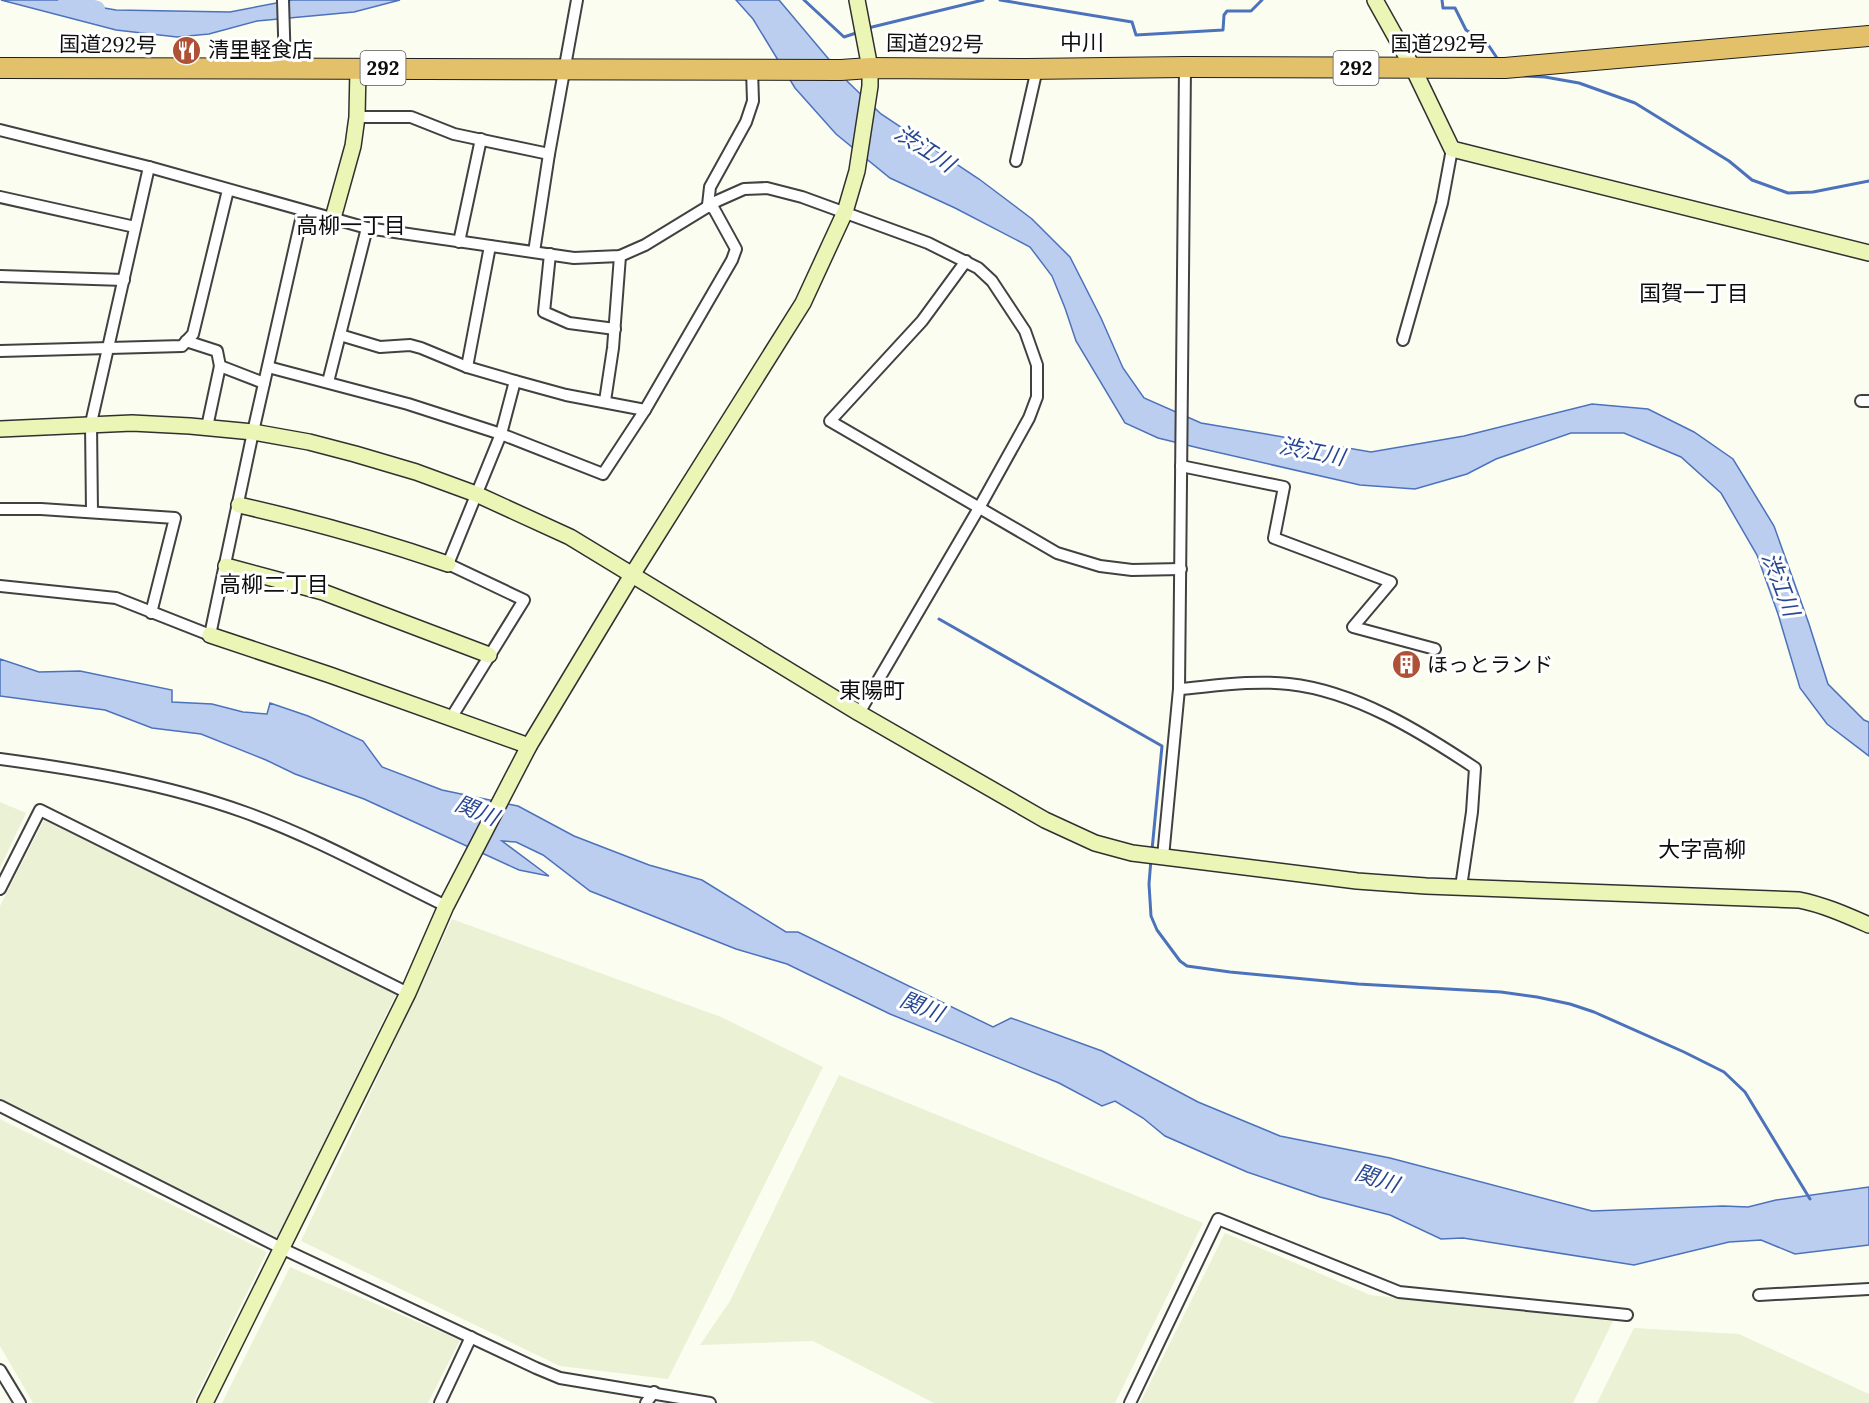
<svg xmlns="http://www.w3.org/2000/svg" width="1869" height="1403" viewBox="0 0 1869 1403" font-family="Lora,'Noto Sans JP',serif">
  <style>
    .farmland { fill: #ebf1d4 }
    .water { fill: #bcceef; stroke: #4c72bc; stroke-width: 1.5 }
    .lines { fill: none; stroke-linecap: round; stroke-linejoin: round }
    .stream { stroke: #4c72bc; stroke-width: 3 }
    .river { stroke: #bcceef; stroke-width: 16 }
    .street-casing { stroke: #414141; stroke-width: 14 }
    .secondary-casing { stroke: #303030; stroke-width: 18 }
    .highway-casing { stroke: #1f1f1f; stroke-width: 22 }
    .street { stroke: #fff; stroke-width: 10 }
    .secondary { stroke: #ebf5b5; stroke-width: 15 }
    .highway { stroke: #e2c16a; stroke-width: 20 }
    .labels { text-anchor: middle; stroke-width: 6; stroke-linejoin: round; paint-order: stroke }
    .shield { fill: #fff; stroke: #565656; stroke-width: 1.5 }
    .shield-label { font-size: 20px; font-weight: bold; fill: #0e0e0e }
    .street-label { font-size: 21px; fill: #0e0e0e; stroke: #fff }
    .poi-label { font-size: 21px; fill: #0e0e0e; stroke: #fff; text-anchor: start }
    .neighbourhood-label { font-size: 22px; fill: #0e0e0e; stroke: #fff }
    .water-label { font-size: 22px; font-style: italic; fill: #274791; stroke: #fff }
  </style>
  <rect width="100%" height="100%" fill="#fcfdf1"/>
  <g class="farmland">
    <polygon points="0,802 26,813 0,868"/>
    <polygon points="44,820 396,994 278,1238 0,1099 0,906"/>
    <polygon points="452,919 721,1017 823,1067 668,1379 560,1366 301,1241"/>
    <polygon points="839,1075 1203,1223 1115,1403 934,1403 813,1341 700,1345 730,1301"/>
    <polygon points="0,1119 267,1252 193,1403 33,1403 0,1346"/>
    <polygon points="1225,1233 1370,1295 1613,1321 1573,1403 1140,1403"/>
    <polygon points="290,1267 460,1340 428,1403 222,1403"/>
    <polygon points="1634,1328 1739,1334 1869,1394 1869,1403 1597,1403"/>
  </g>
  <g class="water">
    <polygon points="1,0 57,0 116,10 230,12 292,0 400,0 354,12 257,21 209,34 177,37 116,30"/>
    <polygon points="736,0 779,0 848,82 881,114 979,179 1032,219 1070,257 1101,318 1123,368 1144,398 1201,423 1371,452 1464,436 1592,404 1648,409 1694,432 1733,459 1774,526 1809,624 1828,684 1864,720 1869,722 1869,756 1827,724 1800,688 1778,614 1757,555 1721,493 1681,457 1624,433 1571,433 1496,459 1467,474 1415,489 1360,485 1203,449 1158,438 1125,423 1076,341 1065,308 1052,276 1030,247 955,208 890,178 836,134 795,88 753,19"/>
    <polygon points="0,659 39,672 80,671 172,690 172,702 212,704 243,712 267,714 270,703 308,716 363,741 382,767 442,790 518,806 574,836 649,865 702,880 786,932 798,932 993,1027 1011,1018 1102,1051 1198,1102 1280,1136 1390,1158 1592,1211 1723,1206 1748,1207 1776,1200 1869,1187 1869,1245 1795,1254 1761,1240 1729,1242 1634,1265 1463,1238 1441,1239 1390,1215 1320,1197 1247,1172 1165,1136 1143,1118 1115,1101 1102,1106 1059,1083 890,1014 787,964 736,949 590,891 543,855 516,842 502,841 549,876 519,870 364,799 295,774 266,760 201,734 152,728 105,710 0,696"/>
  </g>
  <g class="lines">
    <g class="stream">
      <polyline points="804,0 844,37 859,32"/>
      <polyline points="1000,0 1132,22 1136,35 1223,30 1224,15 1227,11 1251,11 1262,0"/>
      <polyline points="1442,0 1443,8 1455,8 1466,30 1487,43 1499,61"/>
      <polyline points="868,28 983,0"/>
      <polyline points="1524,76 1545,77 1579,83 1635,103 1729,161 1752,180 1788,193 1813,192 1869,181"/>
      <polyline points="939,619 1162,746 1152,850"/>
      <polyline points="1151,859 1149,884 1151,916 1157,930 1180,961 1187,966 1230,972 1358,984 1501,992 1537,997 1570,1004 1594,1012 1684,1052 1724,1072 1745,1092 1810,1199"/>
    </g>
    <polyline class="river" points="66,0 97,9"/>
    <defs>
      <g id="street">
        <polyline points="283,0 285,68"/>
        <polyline points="357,117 411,117 454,134 549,154"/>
        <polyline points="0,130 149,167 367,228 574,258 620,256 645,245 717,201 744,189 767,188 802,197 928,243 978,268 992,281 1025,331 1037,365 1037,397 1029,418 979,508 859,713"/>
        <polyline points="1016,161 1037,69"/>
        <polyline points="0,197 135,227"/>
        <polyline points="708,205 710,187 746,122 753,101 752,70"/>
        <polyline points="459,242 481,139"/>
        <polyline points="534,252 549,154 577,0"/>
        <polyline points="550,254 544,312 569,323 615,329"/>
        <polyline points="966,261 922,321 830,421 1057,553 1100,566 1132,570 1181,569"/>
        <polyline points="0,276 124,280"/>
        <polyline points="340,335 380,347 410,345 421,348 467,367 515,381 566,395 645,410"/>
        <polyline points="1403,340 1442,203 1452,149"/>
        <polyline points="186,341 217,351 220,366 264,383"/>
        <polyline points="0,351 182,346 193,334 228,190"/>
        <polyline points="268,367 408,404 501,434 603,474 645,410 732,260 736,249 714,209 708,205"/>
        <polyline points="467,367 490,246"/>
        <polyline points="328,382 367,228"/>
        <polyline points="605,401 613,348 620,256"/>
        <polyline points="1861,401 1869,401"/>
        <polyline points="207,427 220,366"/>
        <polyline points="1181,466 1284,487 1274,538 1391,582 1353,627 1435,649"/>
        <polyline points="0,509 41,509 175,518 151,613"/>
        <polyline points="92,512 91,423 149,167"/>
        <polyline points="0,586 116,598 210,635 253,432 303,211"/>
        <path d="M1179 689C1215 686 1252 680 1289 684 1355 691 1421 732 1475 768L1472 812 1461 887"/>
        <polyline points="451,718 524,600 448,564 501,434 515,381"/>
        <path d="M0 759C82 770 166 784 244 812 314 837 380 874 446 906"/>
        <polyline points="1163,857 1179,689 1185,67"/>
        <polyline points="0,889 40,810 408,993"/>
        <polyline points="0,1106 281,1248 536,1368 560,1378 710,1403"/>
        <polyline points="1759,1295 1869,1289"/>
        <polyline points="0,1370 20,1403"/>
        <polyline points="440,1403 471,1337"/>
        <polyline points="646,1403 654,1392"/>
        <polyline points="1130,1403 1218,1219 1399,1292 1627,1315"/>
      </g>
      <g id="secondary">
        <polyline points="1375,0 1413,68 1452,149 1869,253"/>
        <polyline points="333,218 353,146 357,117 358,68"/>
        <path d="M0 429 132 423 190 426 253 432 309 442 355 454 416 472 476 494 570 537 859 713 1045 820 1095 843 1132 853 1357 881 1426 886 1799 900C1824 905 1846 915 1869 925"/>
        <path d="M239 505C310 521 379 540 448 564"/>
        <polyline points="226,566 323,592 489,655"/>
        <polyline points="210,635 330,675 529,746"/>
        <polyline points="205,1403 408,993 446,906 529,746 632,575 803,303 845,212 857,171 870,86 870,68 857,0"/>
      </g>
      <polyline id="highway" points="0,68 841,70 870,68 1027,69 1185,67 1505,68 1869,36"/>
    </defs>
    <use href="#street" class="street-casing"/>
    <use href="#secondary" class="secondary-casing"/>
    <use href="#highway" class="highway-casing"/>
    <use href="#street" class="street"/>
    <use href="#secondary" class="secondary"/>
    <use href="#highway" class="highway"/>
  </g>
  <defs>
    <symbol id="restaurant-disc" viewBox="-11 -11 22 22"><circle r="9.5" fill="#ad5137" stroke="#fff"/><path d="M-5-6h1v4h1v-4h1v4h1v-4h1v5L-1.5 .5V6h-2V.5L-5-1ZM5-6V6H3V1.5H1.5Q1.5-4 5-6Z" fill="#fff"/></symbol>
    <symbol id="building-disc" viewBox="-11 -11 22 22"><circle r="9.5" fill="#ad5137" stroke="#fff"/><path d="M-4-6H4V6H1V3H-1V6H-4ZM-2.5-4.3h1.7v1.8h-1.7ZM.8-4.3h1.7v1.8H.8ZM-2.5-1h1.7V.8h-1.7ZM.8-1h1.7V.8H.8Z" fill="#fff"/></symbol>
  </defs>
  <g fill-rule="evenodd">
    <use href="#restaurant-disc" x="170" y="34" width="33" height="33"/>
    <use href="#building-disc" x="1390" y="648" width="33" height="33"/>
  </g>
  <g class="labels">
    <g class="shield">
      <rect x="360.5" y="51" width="45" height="34" rx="4.5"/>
      <rect x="1333.5" y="51" width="45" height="34" rx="4.5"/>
    </g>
    <g class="shield-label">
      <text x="383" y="75">292</text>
      <text x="1356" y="75">292</text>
    </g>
    <g class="street-label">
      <text transform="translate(935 44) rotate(1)" y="7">国道292号</text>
      <text x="1439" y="51">国道292号</text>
      <text transform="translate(108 45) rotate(1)" y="7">国道292号</text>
    </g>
    <g class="poi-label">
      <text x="208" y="57">清里軽食店</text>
      <text x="1427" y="672">ほっとランド</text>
    </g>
    <g class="neighbourhood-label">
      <text x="1082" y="50">中川</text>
      <text x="351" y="233">高柳一丁目</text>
      <text x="1694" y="301">国賀一丁目</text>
      <text x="274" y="592">高柳二丁目</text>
      <text x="872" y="698">東陽町</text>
      <text x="1702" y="857">大字高柳</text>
    </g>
    <g class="water-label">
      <text transform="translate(925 148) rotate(33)" y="8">渋江川</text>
      <text transform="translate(1312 451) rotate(11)" y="8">渋江川</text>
      <text transform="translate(1781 584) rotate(69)" y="8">渋江川</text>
      <text transform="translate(477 810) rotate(22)" y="8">関川</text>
      <text transform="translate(922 1006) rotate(22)" y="8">関川</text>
      <text transform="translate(1377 1178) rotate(19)" y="8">関川</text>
    </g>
  </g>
</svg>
